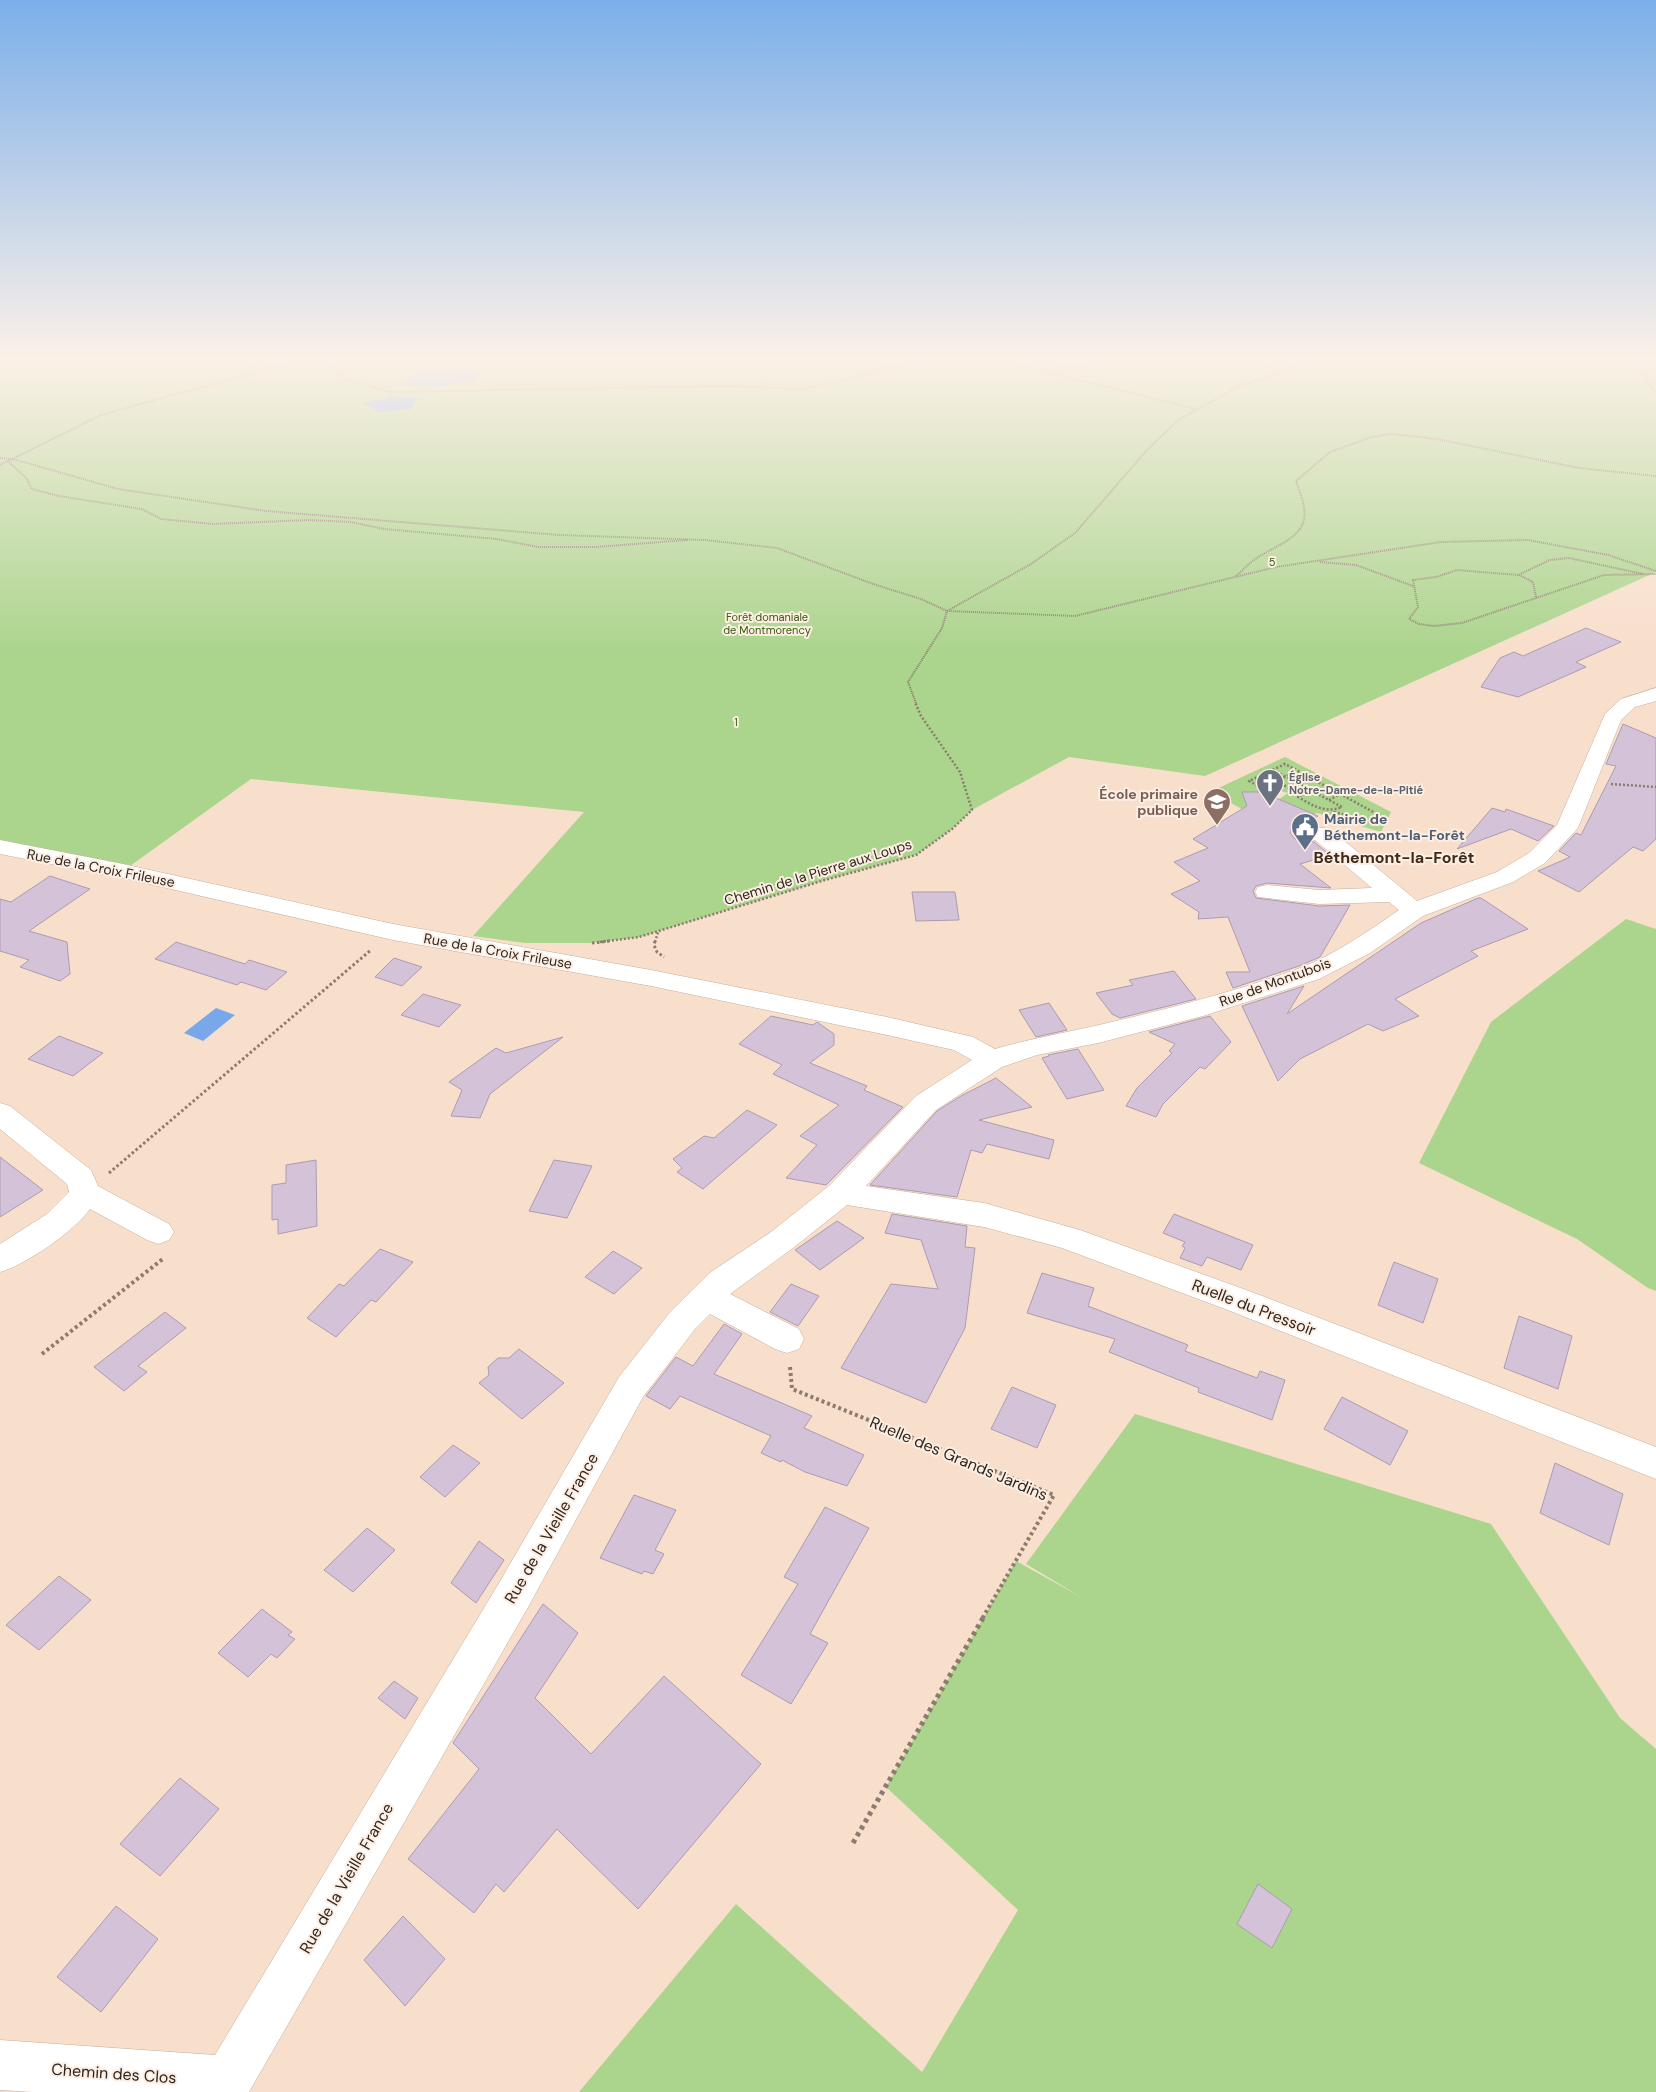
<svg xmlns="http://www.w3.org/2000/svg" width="1656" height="2092" viewBox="0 0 1656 2092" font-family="'DM Sans',sans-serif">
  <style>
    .green { fill: #abd48d }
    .water { fill: #78a8ea }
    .building { fill: #d4c2d9; stroke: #ac9bb1 }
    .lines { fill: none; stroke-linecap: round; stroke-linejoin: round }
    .minor-casing { stroke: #c6ae9c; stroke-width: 1 }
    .path-far4 { stroke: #8c7c6f; stroke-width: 2; stroke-dasharray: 1 1; stroke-linecap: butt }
    .path-far3 { stroke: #8c7c6f; stroke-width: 2.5; stroke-dasharray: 2 2; stroke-linecap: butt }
    .path-far2 { stroke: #8c7c6f; stroke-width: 3; stroke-dasharray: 2.5 2.5; stroke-linecap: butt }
    .path-far1 { stroke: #8c7c6f; stroke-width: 4; stroke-dasharray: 3 3; stroke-linecap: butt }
    .path { stroke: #8c7c6f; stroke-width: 5; stroke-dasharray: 4 4; stroke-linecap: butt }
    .minor { fill: #fff; fill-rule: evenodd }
    .labels { text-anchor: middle; stroke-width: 4; stroke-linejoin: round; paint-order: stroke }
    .far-park-label { font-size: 11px; fill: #355b0c; stroke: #fdeee3 }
    .far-worship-label { font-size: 11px; font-weight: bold; fill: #5b616d; stroke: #fdeee3; text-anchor: start }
    .education-label { font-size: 14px; font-weight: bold; fill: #785e54; stroke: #fdeee3; text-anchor: end }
    .service-label { font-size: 14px; font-weight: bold; fill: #4e5e75; stroke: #fdeee3; text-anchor: start }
    .street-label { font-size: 14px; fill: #2f261f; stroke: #fdeee3 }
    .quarter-label { font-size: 16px; font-weight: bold; fill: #3d2a1b; stroke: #fdeee3 }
    .near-street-label { font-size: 16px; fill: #2f261f; stroke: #fdeee3 }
  </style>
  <rect width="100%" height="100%" fill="#f8dfcc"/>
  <g class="green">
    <polygon points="0,360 1656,360 1656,572 1205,776 1069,757 972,810 952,829 916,855 825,880 639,937 590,943 525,943 473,936 584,812 251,779 123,871 0,847"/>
    <polygon points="1285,757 1391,812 1381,832 1317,813 1312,815 1278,800 1288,793 1277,790 1279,789 1276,787 1265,794 1250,792 1244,796 1250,804 1242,809 1210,792"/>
    <polygon points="1626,919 1656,929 1656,1291 1648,1288 1577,1239 1419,1163 1491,1022"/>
    <polygon points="1135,1414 1491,1524 1620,1718 1656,1749 1656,2092 579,2092 736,1904 922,2072 1018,1910 886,1787 1016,1561 1081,1597 1026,1564"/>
  </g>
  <g class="water">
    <polygon points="1025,360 1095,360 1096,361 1090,367 1066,370"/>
    <polygon points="463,369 478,374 476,380 436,387 410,384 406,379 427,371"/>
    <polygon points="391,397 418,398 411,409 380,412 363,403"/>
    <polygon points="216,1008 235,1015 203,1041 184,1033"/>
  </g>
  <g class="building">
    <polygon points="1586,628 1621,642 1576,662 1586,667 1518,697 1481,687 1500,658 1514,652 1523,656"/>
    <polygon points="1623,724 1656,738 1656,839 1643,851 1633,847 1579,892 1538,871 1570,857 1559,851 1576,833 1581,835 1616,766 1606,764"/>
    <polygon points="1242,792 1262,792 1318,816 1307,824 1295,825 1290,833 1295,839 1314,842 1330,855 1300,864 1331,888 1267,883 1256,886 1253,891 1256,898 1319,906 1350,905 1320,957 1299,966 1233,988 1226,972 1250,972 1228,917 1198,919 1199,912 1171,894 1200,881 1174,862 1208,848 1193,839 1247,806"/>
    <polygon points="1492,808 1505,812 1506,809 1554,826 1538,841 1511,829 1457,849"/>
    <polygon points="50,876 90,889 29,931 67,942 70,974 60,981 20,967 29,960 0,951 0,899 11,902"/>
    <polygon points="912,892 955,892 959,920 916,921"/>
    <polygon points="1478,898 1481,898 1528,929 1471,951 1478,956 1395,999 1419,1016 1383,1031 1368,1024 1300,1059 1278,1081 1242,1006 1304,986 1287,1014 1421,923"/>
    <polygon points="176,942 245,964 249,960 287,972 266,990 241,982 237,985 155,959"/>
    <polygon points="394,958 422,967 402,986 375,977"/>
    <polygon points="1174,971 1196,999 1120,1018 1112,1014 1096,993 1133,985 1129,980"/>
    <polygon points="423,994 461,1005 439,1027 401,1015"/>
    <polygon points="1049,1003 1067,1030 1036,1037 1019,1010"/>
    <polygon points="771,1016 813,1025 817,1022 834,1034 834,1045 810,1063 867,1086 864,1090 903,1107 826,1185 786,1178 817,1145 800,1136 839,1105 773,1074 782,1065 739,1044"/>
    <polygon points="1210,1016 1231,1042 1205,1069 1200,1067 1163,1104 1156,1117 1126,1106 1137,1088 1172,1053 1169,1051 1175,1044 1149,1032"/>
    <polygon points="59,1036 103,1053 73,1076 28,1059"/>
    <polygon points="563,1037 490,1094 480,1118 451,1116 462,1090 449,1082 496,1048 506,1053"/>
    <polygon points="1078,1049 1104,1090 1067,1099 1042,1058 1049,1056 1048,1055"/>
    <polygon points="996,1078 1032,1107 979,1120 1054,1140 1049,1159 987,1144 982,1153 971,1150 957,1197 870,1185 937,1111 961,1096"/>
    <polygon points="747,1110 777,1125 703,1189 677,1172 682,1168 673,1159 704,1136 714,1138"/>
    <polygon points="0,1157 43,1190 0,1217"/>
    <polygon points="316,1160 317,1226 278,1234 278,1219 272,1220 272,1185 286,1183 286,1165"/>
    <polygon points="554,1160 592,1166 567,1218 529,1211"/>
    <polygon points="892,1214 967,1226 965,1247 975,1248 965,1328 926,1403 841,1368 891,1284 938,1289 921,1240 885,1233"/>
    <polygon points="1174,1214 1253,1245 1241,1270 1207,1257 1202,1266 1180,1258 1185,1248 1182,1246 1185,1242 1163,1233"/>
    <polygon points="837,1221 864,1238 820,1270 795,1250"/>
    <polygon points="380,1249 413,1262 376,1302 371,1300 336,1337 307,1318 339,1284 344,1286"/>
    <polygon points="613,1251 642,1268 614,1294 585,1277"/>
    <polygon points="1394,1262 1438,1279 1423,1323 1378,1305"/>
    <polygon points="1042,1273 1094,1288 1088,1306 1188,1345 1185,1351 1257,1378 1260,1371 1285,1380 1272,1420 1198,1392 1199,1388 1109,1352 1115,1339 1027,1313"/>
    <polygon points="791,1284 819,1296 798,1326 770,1312"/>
    <polygon points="165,1312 186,1328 138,1366 147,1372 124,1391 94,1367"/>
    <polygon points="1519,1316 1572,1336 1558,1389 1504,1368"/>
    <polygon points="724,1324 742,1334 714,1374 812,1416 804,1428 864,1455 847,1486 805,1472 782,1460 781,1462 761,1453 771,1436 680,1396 670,1409 646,1396 676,1357 693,1366"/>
    <polygon points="519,1349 564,1383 522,1419 479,1383 489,1375 488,1367 498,1358 509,1358"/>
    <polygon points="1012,1387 1056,1405 1037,1448 991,1429"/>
    <polygon points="1342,1397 1408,1431 1390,1465 1324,1429"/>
    <polygon points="453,1445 480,1463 445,1497 420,1477"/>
    <polygon points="1555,1463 1623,1494 1609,1545 1540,1513"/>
    <polygon points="634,1495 676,1510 655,1550 664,1554 653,1574 644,1571 642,1574 600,1558"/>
    <polygon points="825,1507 869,1528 810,1634 828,1643 791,1704 741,1675 798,1584 784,1577"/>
    <polygon points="367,1528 395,1550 353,1592 324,1570"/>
    <polygon points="479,1541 504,1560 476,1603 451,1583"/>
    <polygon points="59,1576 91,1600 39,1650 6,1625"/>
    <polygon points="543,1604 578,1633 535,1698 591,1754 664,1676 761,1764 638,1909 557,1829 504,1892 496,1884 474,1913 408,1859 479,1769 453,1743"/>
    <polygon points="262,1609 292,1632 288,1635 295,1639 277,1658 271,1654 248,1677 218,1653"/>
    <polygon points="394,1681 418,1698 405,1719 378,1698"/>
    <polygon points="180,1778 219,1809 160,1876 120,1844"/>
    <polygon points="1258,1884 1292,1909 1272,1948 1237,1924"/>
    <polygon points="116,1906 158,1939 101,2012 57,1977"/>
    <polygon points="403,1916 445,1959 405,2006 364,1960"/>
  </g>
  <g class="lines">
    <defs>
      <g id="minor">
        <path d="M1656 688V701L1635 707 1621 720 1578 828 1545 863 1513 882 1423 916 1370 953 1319 979 1203 1016 1098 1043 1037 1055 1002 1067 936 1110 866 1186 984 1203 1080 1230 1249 1291 1656 1447V1479L1225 1309 1062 1248 984 1227 847 1205 793 1248 730 1294 799 1329 804 1339 799 1349 787 1353 775 1349 710 1314 695 1329 643 1397 527 1609 249 2092H32L0 2090V2040L215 2055 499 1583 619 1377 671 1311 711 1272 771 1232 830 1185 916 1096 972 1060 954 1050 887 1035 651 986 393 940 123 878 0 854V840L123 864 393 924 651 970 887 1017 973 1037 995 1049C1029 1039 1064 1033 1099 1025 1165 1010 1237 991 1300 968 1336 954 1367 932 1399 910L1389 902 1319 904 1258 897 1255 892 1258 887 1267 885 1319 890 1372 888 1315 840 1295 837 1292 832 1295 827 1303 825 1330 829 1417 901 1497 872 1529 853 1557 825 1605 714 1621 699Z"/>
        <path d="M0 1103 10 1106 91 1170 98 1186 169 1224 174 1232 169 1240 158 1244 147 1240 90 1209C73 1232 27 1264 0 1272V1244L47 1214 69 1192 67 1184 0 1129Z"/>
      </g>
    </defs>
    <use href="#minor" class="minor-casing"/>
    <g class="path-far4">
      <polyline points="323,360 346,379 389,392 727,386 801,389 832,383 919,360"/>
      <polyline points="998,360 1196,409"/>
      <polyline points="1632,360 1656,393"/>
      <polyline points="0,458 13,459 118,489 266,511 559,535 705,540 777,548 873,584 921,599 947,611 1075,616 1276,567 1441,542 1528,540 1608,555 1656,571"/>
      <polyline points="8,461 26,478 32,489 59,496 142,509 161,519 213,524 309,520 351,522 384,529 497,539 538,547 595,547 688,540"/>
      <polyline points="0,465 101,415 300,360"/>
      <polyline points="1320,562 1356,565 1413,586"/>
      <polyline points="1643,574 1569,558 1550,560 1518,575 1457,570 1436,577 1413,580 1418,607 1409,619 1419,624 1434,626 1462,623 1604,575 1656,574"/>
      <polyline points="1519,575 1533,582 1536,597"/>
      <path d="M1236 576C1243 570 1249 563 1257 558 1271 548 1297 540 1303 523 1308 510 1300 494 1296 481L1330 452 1372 437 1390 434 1437 439 1579 468 1656 476"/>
      <polyline points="916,703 908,682 942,628 947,611 1031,564 1075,533 1147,450 1178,420 1238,387 1278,373 1307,360"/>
    </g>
    <g class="path-far3">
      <path d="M1273 770 1342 807C1325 814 1312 805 1298 797L1302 795 1276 781 1262 788 1249 781 1285 764 1377 814 1375 823 1334 812 1331 815"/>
      <polyline points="1276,781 1297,771"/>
      <polyline points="1611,784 1656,787"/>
      <polyline points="1329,800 1340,794"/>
      <polyline points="600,942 639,937 825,880 916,855 952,829 972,810 960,772 921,716 915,702"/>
      <polyline points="655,942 658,932"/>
    </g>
    <g class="path-far2">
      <polyline points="655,941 654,945 657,952 664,957"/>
      <polyline points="592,943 610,941"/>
      <polyline points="109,1173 371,950"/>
    </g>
    <g class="path-far1">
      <polyline points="42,1354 164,1258"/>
      <polyline points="790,1367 792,1389 1054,1495 982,1619"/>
    </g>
    <polyline class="path" points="853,1843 983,1618"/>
    <use href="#minor" class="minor"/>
  </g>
  <linearGradient id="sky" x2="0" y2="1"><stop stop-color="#7bafe9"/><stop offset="0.55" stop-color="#fcf1e8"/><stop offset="1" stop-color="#fcf1e8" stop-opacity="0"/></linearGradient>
  <rect width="1656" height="653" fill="url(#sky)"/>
  <defs>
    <symbol id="church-pin" viewBox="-11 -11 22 30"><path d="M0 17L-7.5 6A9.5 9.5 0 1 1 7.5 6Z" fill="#6b7280" stroke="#fdeee3"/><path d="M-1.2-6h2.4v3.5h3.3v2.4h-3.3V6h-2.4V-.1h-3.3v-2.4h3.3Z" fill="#fff"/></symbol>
    <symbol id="school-pin" viewBox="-11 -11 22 30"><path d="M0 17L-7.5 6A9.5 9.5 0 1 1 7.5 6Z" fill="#8d6e63" stroke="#fdeee3"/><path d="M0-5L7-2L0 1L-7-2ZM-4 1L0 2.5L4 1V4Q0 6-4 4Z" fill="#fff"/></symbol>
    <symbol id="civic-pin" viewBox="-11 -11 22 30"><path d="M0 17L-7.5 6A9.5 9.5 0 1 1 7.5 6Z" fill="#5c6f8a" stroke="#fdeee3"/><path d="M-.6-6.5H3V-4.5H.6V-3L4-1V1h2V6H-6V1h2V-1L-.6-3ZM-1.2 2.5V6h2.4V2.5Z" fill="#fff"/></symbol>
  </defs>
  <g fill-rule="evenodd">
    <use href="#church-pin" x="1254" y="767" width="32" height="43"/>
    <use href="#school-pin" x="1201" y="786" width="32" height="43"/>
    <use href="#civic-pin" x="1289" y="811" width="32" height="43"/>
  </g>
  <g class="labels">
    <g class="far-park-label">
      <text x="1272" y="566">5</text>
      <text x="767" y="621">Forêt domaniale<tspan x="767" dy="13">de Montmorency</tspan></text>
      <text x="736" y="726">1</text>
    </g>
    <g class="far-worship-label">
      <text x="1289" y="781">Église<tspan x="1289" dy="13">Notre-Dame-de-la-Pitié</tspan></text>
    </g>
    <g class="education-label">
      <text x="1198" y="799">École primaire<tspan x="1198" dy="16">publique</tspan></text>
    </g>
    <g class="service-label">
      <text x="1324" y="824">Mairie de<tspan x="1324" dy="16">Béthemont-la-Forêt</tspan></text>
    </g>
    <g class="street-label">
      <text transform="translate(101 868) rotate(11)" y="5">Rue de la Croix Frileuse</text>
      <text transform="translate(818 872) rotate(-17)" y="5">Chemin de la Pierre aux Loups</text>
      <text transform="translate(498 951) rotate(10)" y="5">Rue de la Croix Frileuse</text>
      <text transform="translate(1275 982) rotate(-20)" y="5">Rue de Montubois</text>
    </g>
    <g class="quarter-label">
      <text x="1394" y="863">Béthemont-la-Forêt</text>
    </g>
    <g class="near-street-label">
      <text transform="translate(1254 1307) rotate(21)" y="6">Ruelle du Pressoir</text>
      <text transform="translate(959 1458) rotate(23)" y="6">Ruelle des Grands Jardins</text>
      <text transform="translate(551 1528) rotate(-60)" y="6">Rue de la Vieille France</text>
      <text transform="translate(346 1878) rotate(-60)" y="6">Rue de la Vieille France</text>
      <text transform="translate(114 2073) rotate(4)" y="6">Chemin des Clos</text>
    </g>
  </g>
</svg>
